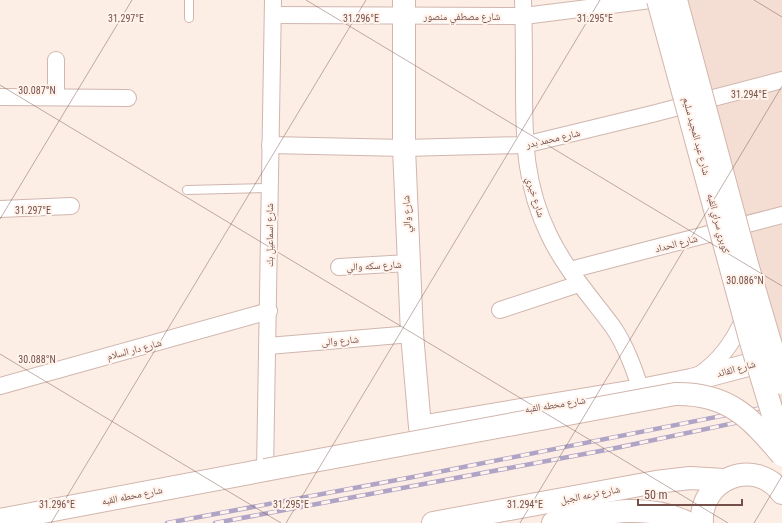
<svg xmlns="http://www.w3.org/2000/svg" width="782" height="523" viewBox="0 0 782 523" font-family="'Roboto Condensed','Noto Naskh Arabic',sans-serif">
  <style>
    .residential { fill: #f4ded4 }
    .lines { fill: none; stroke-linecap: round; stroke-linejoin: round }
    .lane-casing { stroke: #d0b6ae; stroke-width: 10 }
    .street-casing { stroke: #d0b6ae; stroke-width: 18 }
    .secondary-casing { stroke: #d3b5ac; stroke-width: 24 }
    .lane { stroke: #fff; stroke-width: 8 }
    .street { stroke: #fff; stroke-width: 16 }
    .secondary { stroke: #fff; stroke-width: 22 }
    .rail-casing { stroke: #afa3c6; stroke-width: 4.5 }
    .rail { stroke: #fff3eb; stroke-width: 3; stroke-dasharray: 9; stroke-linecap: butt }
    .secondary-bridge-casing { stroke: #d3b5ac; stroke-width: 24; stroke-linecap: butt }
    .secondary-bridge { stroke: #fff; stroke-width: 22 }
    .ticks { fill: none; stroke: #75504a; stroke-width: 1; stroke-opacity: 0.45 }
    .labels { text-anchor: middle; stroke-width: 4; stroke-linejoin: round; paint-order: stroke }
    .street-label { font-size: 10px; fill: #75504a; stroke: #fff3eb }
    .ticks-label { font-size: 10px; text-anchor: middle; fill: #75504a; stroke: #fff3eb; stroke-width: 4; stroke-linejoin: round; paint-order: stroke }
  </style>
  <rect width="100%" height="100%" fill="#fceee5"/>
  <polygon class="residential" points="668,0 782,0 782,407 778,396"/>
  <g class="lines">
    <defs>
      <g id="lane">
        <polyline points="189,18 189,0"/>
        <polyline points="187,190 269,188"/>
      </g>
      <g id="street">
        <path d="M523 0C524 29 524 59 524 88 524 142 525 186 549 235 565 269 591 297 613 327 626 346 634 369 641 390"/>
        <polyline points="273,15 524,16 651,0"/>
        <polyline points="56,60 56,97"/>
        <polyline points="0,97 128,98"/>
        <polyline points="270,145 404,148 524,145 652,114 782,80"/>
        <polyline points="0,209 71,206"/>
        <polyline points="339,267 408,263"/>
        <polyline points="570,270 782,215"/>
        <polyline points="500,310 579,284"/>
        <polyline points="268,346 412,334"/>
        <path d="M699 375C720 361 734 341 744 318"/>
        <polyline points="0,386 269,311"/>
        <polyline points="265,470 273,0"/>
      </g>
      <g id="secondary">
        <polyline points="404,0 404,148 412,334 420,427 641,390 691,380 775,358"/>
        <polyline points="0,520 265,470"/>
        <polyline points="433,523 656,482 690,478 724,480"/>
        <path d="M553 523C598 514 644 501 688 523"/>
        <path d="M702 523C699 479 755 456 782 493"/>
      </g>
    </defs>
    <use href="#lane" class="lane-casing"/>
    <use href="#street" class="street-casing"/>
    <use href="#secondary" class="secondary-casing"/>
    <use href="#lane" class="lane"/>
    <use href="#street" class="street"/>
    <use href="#secondary" class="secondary"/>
    <defs>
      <g id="rail">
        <polyline points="167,523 413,477 782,404"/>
        <polyline points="215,523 611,449 782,413"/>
      </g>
    </defs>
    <use href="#rail" class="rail-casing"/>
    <use href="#rail" class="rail"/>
    <defs>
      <g id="secondary-bridge">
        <polyline points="658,0 751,342 782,445"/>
        <polyline points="676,0 747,264 782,383"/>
        <path d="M265 470 675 394C728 393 750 417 782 455"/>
      </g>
    </defs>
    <use href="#secondary-bridge" class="secondary-bridge-casing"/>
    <use href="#secondary-bridge" class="secondary-bridge"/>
  </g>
  <path class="ticks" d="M306 0 782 286M754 0 782 17M0 85 728 523M0 219 132 0M0 354 281 523M51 523 366 0M286 523 600 0M520 523 782 86M754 523 782 476"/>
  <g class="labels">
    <g class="street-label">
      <text x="462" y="20">شارع مصطفي منصور</text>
      <text transform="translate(697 136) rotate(75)" y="4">شارع عبد المجيد سليم</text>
      <text transform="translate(553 138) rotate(-13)" y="4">شارع محمد بدر</text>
      <text transform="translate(536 197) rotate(73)" y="4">شارع خيري</text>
      <text transform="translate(406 214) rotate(-92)" y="4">شارع والي</text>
      <text transform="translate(719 223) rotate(75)" y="4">كوبري سراي القبه</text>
      <text transform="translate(269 235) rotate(-90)" y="4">شارع اسماعيل بك</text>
      <text transform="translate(676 243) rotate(-15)" y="4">شارع الحداد</text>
      <text transform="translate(374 265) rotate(-3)" y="4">شارع سكه والي</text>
      <text transform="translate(340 340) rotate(-5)" y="4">شارع والى</text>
      <text transform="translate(134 349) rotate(-15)" y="4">شارع دار السلام</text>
      <text transform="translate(736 368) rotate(-15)" y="4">شارع القائد</text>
      <text transform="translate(555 404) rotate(-9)" y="4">شارع محطه القبه</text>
      <text transform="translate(590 494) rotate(-11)" y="4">شارع ترعه الجبل</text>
      <text transform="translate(132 495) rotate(-11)" y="4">شارع محطه القبه</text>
    </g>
  </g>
  <g class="ticks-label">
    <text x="361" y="22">31.296°E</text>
    <text x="595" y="22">31.295°E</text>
    <text x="126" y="22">31.297°E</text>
    <text x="37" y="94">30.087°N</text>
    <text x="749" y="98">31.294°E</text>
    <text x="33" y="214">31.297°E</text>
    <text x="745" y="284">30.086°N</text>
    <text x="37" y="363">30.088°N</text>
    <text x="57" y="508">31.296°E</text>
    <text x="291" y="508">31.295°E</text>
    <text x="525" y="508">31.294°E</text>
  </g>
  <path d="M638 499v6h104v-6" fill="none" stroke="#75504a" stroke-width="2"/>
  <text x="644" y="499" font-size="12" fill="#75504a" stroke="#fff3eb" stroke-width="3" paint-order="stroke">50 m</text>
</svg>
